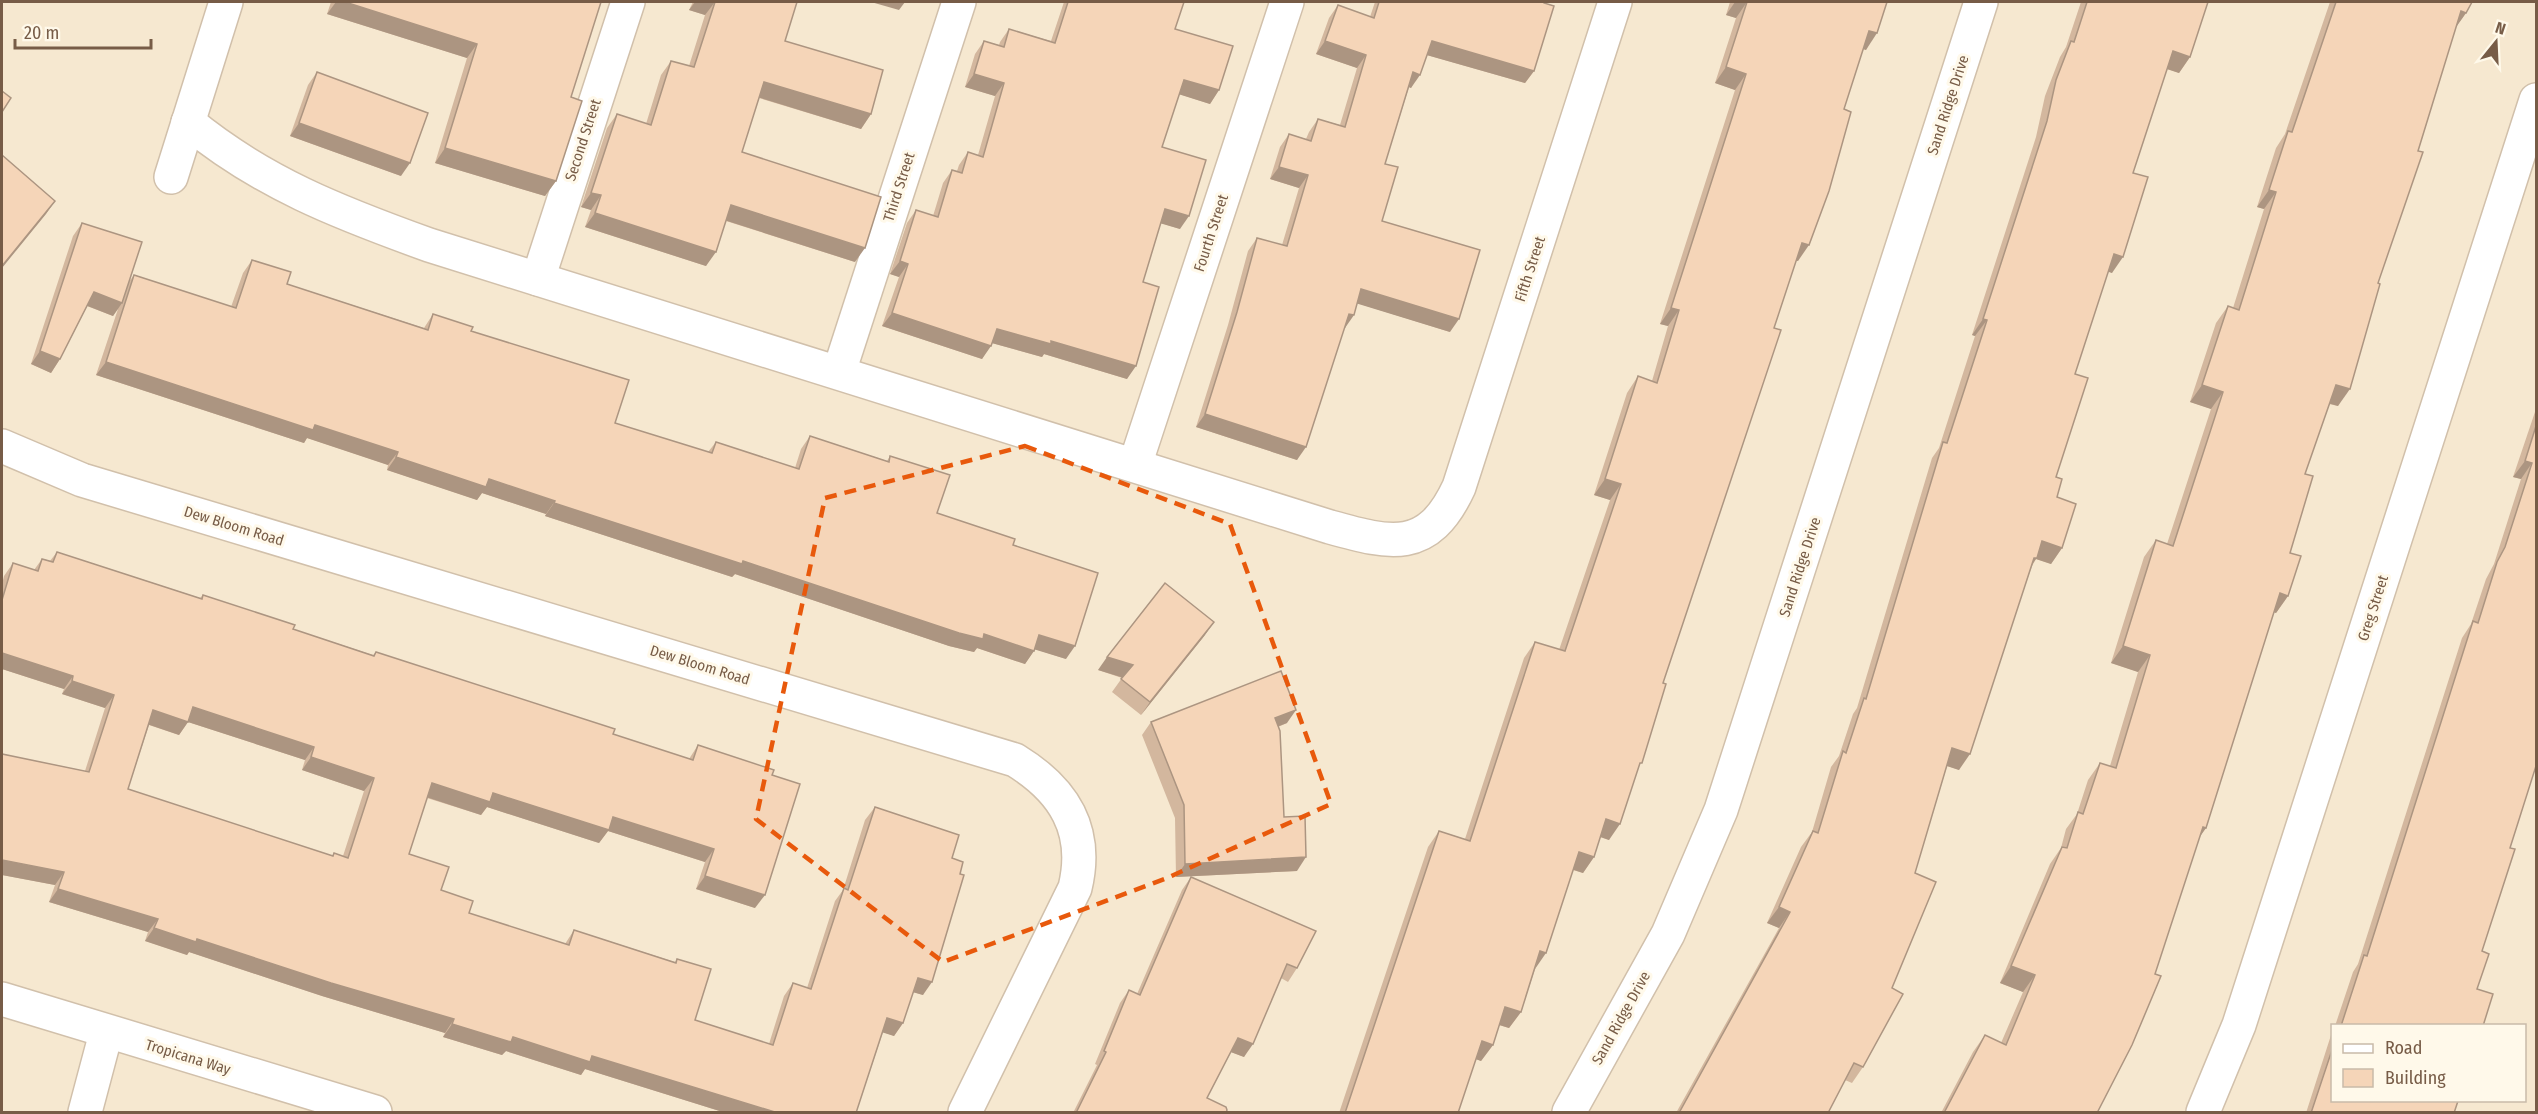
<svg xmlns="http://www.w3.org/2000/svg" width="2538" height="1114" viewBox="0 0 2538 1114" font-family="'Fira Sans Condensed',sans-serif">
  <style>
    .residential { fill: #f6e8d0; fill-rule: evenodd }
    .lines { fill: none; stroke-linecap: round; stroke-linejoin: round }
    .street-casing { stroke: #d1c0ab; stroke-width: 36 }
    .street { stroke: #fff; stroke-width: 33 }
    .wall { fill: #d3b79e; fill-rule: evenodd }
    .shaded-wall { fill: #ac9581 }
    .building { fill: #f5d5b8; stroke: #ac9581; stroke-width: 1.5; fill-rule: evenodd }
    .marked { fill: none; stroke: #e8590c; stroke-width: 4.5; stroke-dasharray: 12 8; stroke-linejoin: round }
    .labels { text-anchor: middle; stroke-width: 6; stroke-linejoin: round; paint-order: stroke }
    .street-label { font-size: 15px; fill: #775c47; stroke: #fff9ea }
  </style>
  <rect width="100%" height="100%" fill="#fef5e3"/>
  <path class="residential" d="M2 2H2536V1112H2ZM2332 1026H2524V1100H2332Z"/>
  <g class="lines">
    <defs>
      <g id="street">
        <path d="M188 122C262 183 340 213 429 245L1330 527C1391 544 1428 554 1459 487L1615 2"/>
        <polyline points="171,177 226,2"/>
        <polyline points="538,279 628,2"/>
        <polyline points="839,372 959,2"/>
        <path d="M2 446 82 480 1015 760C1064 790 1089 830 1075 888L965 1112"/>
        <polyline points="1135,465 1287,2"/>
        <polyline points="2,999 375,1112"/>
        <polyline points="85,1112 106,1033"/>
        <polyline points="1569,1112 1668,934 1721,810 1981,2"/>
        <polyline points="2203,1112 2239,1025 2536,100"/>
      </g>
    </defs>
    <use href="#street" class="street-casing"/>
    <use href="#street" class="street"/>
  </g>
  <g class="wall">
    <polygon points="331,2 601,2 571,97 556,181 545,196 435,163 467,58 327,14"/>
    <polygon points="693,2 797,2 785,41 871,114 861,129 759,98 742,152 855,262 726,221 706,266 585,227 591,210 581,207 607,128 617,114 646,124 661,75 671,61 689,66 705,15 689,10"/>
    <polygon points="1064,2 1184,2 1175,29 1219,90 1210,104 1179,94 1162,147 1180,229 1161,223 1143,282 1127,379 1044,354 1042,357 992,343 982,359 882,326 899,277 890,274 907,223 916,210 933,216 943,183 952,170 957,171 959,165 968,152 978,155 995,96 965,87 975,54 984,41 999,45 1000,42 1009,29 1051,41"/>
    <polygon points="1375,2 1544,2 1534,71 1525,83 1427,55 1411,88 1409,87 1385,164 1382,221 1450,332 1357,303 1345,328 1344,328 1297,460 1196,427 1228,325 1248,251 1257,238 1282,245 1299,188 1270,179 1280,147 1289,134 1306,139 1309,132 1318,119 1340,125 1357,68 1316,54 1329,18 1338,5 1370,17"/>
    <polygon points="1730,2 1887,2 1866,50 1863,49 1844,109 1798,261 1796,261 1774,328 1663,683 1637,771 1609,840 1600,837 1594,857 1583,873 1573,870 1535,969 1521,1012 1509,1028 1499,1025 1493,1045 1481,1061 1476,1059 1458,1113 1339,1113 1428,847 1439,831 1465,839 1524,658 1535,642 1559,650 1610,500 1594,495 1627,393 1638,376 1652,381 1668,326 1660,324 1735,90 1715,83 1736,18 1726,15"/>
    <polygon points="2081,2 2208,2 2190,57 2179,73 2167,69 2133,173 2112,273 2108,271 2075,374 2056,477 2057,497 2062,548 2051,564 2036,559 2032,566 1959,770 1947,766 1915,873 1892,988 1863,1067 1852,1083 1845,1080 1828,1113 1676,1113 1779,928 1767,923 1801,847 1812,832 1831,767 1839,756 1853,714 1857,708 1932,458 1939,448 1975,336 1972,335 2036,137 2045,96 2060,57 2066,47"/>
    <polygon points="2330,2 2472,2 2466,13 2456,27 2378,283 2338,406 2329,404 2305,474 2290,553 2288,596 2276,613 2274,612 2206,828 2199,837 2097,1113 1941,1113 1973,1052 1985,1035 2001,1043 2023,992 2000,983 2050,864 2061,848 2066,829 2077,814 2088,780 2100,763 2110,766 2138,672 2111,663 2144,557 2156,540 2167,544 2211,409 2190,402 2216,323 2228,306 2233,308 2264,209 2257,207 2276,148 2285,134"/>
    <polygon points="317,72 401,176 290,136 308,85"/>
    <polygon points="82,223 128,283 134,275 231,307 243,273 252,260 287,284 424,328 433,314 471,331 615,423 708,452 716,442 795,468 801,449 810,436 887,461 890,456 937,513 1013,545 1066,659 1035,649 1025,664 977,648 974,652 949,646 735,574 732,577 545,516 546,514 482,493 477,500 387,470 388,465 307,438 304,443 96,375 118,309 113,316 87,306 60,359 51,373 31,364 73,236"/>
    <polygon points="2536,409 2536,766 2510,848 2482,951 2477,989 2483,1026 2335,1026 2353,972 2358,964 2462,638 2471,624 2486,579 2494,564 2521,479 2513,477"/>
    <path d="M57 552 200 598 203 595 293 629 373 655 376 652 613 734 689 759 698 745 772 775 755 908 696 889 705 862 608 831 599 843 487 807 481 815 427 798 409 854 441 890 469 913 565 944 574 930 675 962 677 959 695 1020 769 1044 784 996 793 983 807 988 835 901 843 890 865 820 875 807 952 858 923 995 913 992 903 1023 894 1036 883 1032 856 1113H726L585 1069 581 1075 506 1051 502 1055 443 1037 445 1033 322 996 189 952 187 955 145 941 148 932 49 902 55 885 2 875V754L85 771 105 708 62 694 64 689 2 669V584L4 576 13 563 34 570 42 559 50 561ZM188 722 305 760 302 770 364 791 343 856 334 853 332 856 128 789 149 725 179 735Z"/>
    <polygon points="1205,635 1141,715 1112,692 1122,678 1098,670"/>
    <polygon points="1151,722 1287,723 1278,727 1284,817 1297,871 1176,877 1175,818 1142,735"/>
    <polygon points="1191,877 1297,968 1288,982 1281,978 1244,1057 1231,1052 1207,1098 1226,1113 1073,1113 1097,1065 1095,1064 1120,1003 1129,990 1137,994 1182,890"/>
    <polygon points="2332,1032 2332,1101 2454,1113 2306,1113"/>
  </g>
  <g class="shaded-wall">
    <polygon points="336,2 345,2 477,44 467,58 327,14"/>
    <polygon points="695,2 715,2 705,15 689,10"/>
    <polygon points="871,2 905,2 899,10"/>
    <polygon points="1735,2 1747,2 1736,18 1726,15"/>
    <polygon points="2461,11 2466,13 2454,30"/>
    <polygon points="1869,31 1877,33 1866,50 1858,47"/>
    <polygon points="1325,41 1366,55 1357,68 1316,54"/>
    <polygon points="1432,41 1534,71 1525,83 1423,54"/>
    <polygon points="2173,51 2190,57 2179,73 2161,67"/>
    <polygon points="1726,67 1746,74 1735,90 1715,83"/>
    <polygon points="1413,72 1420,75 1411,88 1404,85"/>
    <polygon points="974,74 1004,83 995,96 965,87"/>
    <polygon points="1184,80 1219,90 1210,104 1175,93"/>
    <polygon points="764,82 871,114 861,129 754,96"/>
    <polygon points="299,123 410,163 401,176 290,136"/>
    <polygon points="445,148 556,181 545,196 435,163"/>
    <polygon points="1279,167 1308,175 1299,188 1270,179"/>
    <polygon points="2269,190 2276,192 2264,209 2257,207"/>
    <polygon points="591,193 601,195 591,210 581,207"/>
    <polygon points="55,201 46,214 2,268 2,266"/>
    <polygon points="731,205 865,248 855,262 721,219"/>
    <polygon points="1165,209 1189,216 1180,229 1156,222"/>
    <polygon points="595,213 716,252 706,266 585,227"/>
    <polygon points="1802,243 1809,245 1798,261 1791,259"/>
    <polygon points="2114,254 2123,257 2112,273 2103,270"/>
    <polygon points="900,261 908,264 899,277 890,274"/>
    <polygon points="1361,289 1459,319 1450,332 1352,302"/>
    <polygon points="94,292 122,303 113,316 85,305"/>
    <polygon points="1671,308 1679,310 1668,326 1660,324"/>
    <polygon points="892,313 991,346 982,359 882,326"/>
    <polygon points="1349,314 1354,315 1345,328 1340,327"/>
    <polygon points="1983,319 1987,320 1975,336 1972,335"/>
    <polygon points="997,329 1051,341 1136,366 1127,379 1044,354 1042,357 988,342"/>
    <polygon points="40,351 60,359 51,373 31,364"/>
    <polygon points="106,362 315,425 398,452 388,465 307,438 304,443 96,375"/>
    <polygon points="2202,385 2223,392 2211,409 2190,402"/>
    <polygon points="2336,385 2350,389 2338,406 2324,402"/>
    <polygon points="1205,414 1306,447 1297,460 1196,427"/>
    <polygon points="396,457 489,479 555,501 546,514 482,493 477,500 387,470"/>
    <polygon points="2525,461 2532,463 2521,479 2513,477"/>
    <polygon points="1605,479 1621,484 1610,500 1594,495"/>
    <polygon points="554,503 984,634 1034,651 1025,664 977,648 974,652 949,646 735,574 732,577 545,516"/>
    <polygon points="2042,541 2062,548 2051,564 2036,559 2025,574"/>
    <polygon points="2280,593 2288,596 2276,613 2268,610"/>
    <polygon points="1214,622 1205,635 1141,715 1150,702"/>
    <polygon points="1039,635 1075,646 1066,659 1030,648"/>
    <polygon points="2123,646 2150,655 2138,672 2111,663"/>
    <polygon points="2,653 73,676 64,689 2,669"/>
    <polygon points="1107,657 1133,665 1124,678 1098,670"/>
    <polygon points="72,681 114,695 105,708 62,694"/>
    <polygon points="193,707 314,747 305,760 188,722 179,735 144,723 153,710"/>
    <polygon points="1296,710 1287,723 1266,731 1275,718"/>
    <polygon points="1952,748 1970,754 1959,770 1941,764"/>
    <polygon points="311,757 374,778 364,791 302,770"/>
    <polygon points="432,783 493,793 613,817 714,849 705,862 608,831 599,843 487,807 481,815 423,796"/>
    <polygon points="1606,819 1620,824 1609,840 1595,835"/>
    <polygon points="2203,827 2206,828 2194,845"/>
    <polygon points="1579,852 1594,857 1583,873 1568,868"/>
    <polygon points="1306,857 1297,871 1176,877 1185,864"/>
    <polygon points="2,860 64,872 55,885 2,875"/>
    <polygon points="705,876 765,895 755,908 696,889"/>
    <polygon points="58,889 158,919 148,932 49,902"/>
    <polygon points="1779,907 1790,912 1779,928 1767,923"/>
    <polygon points="154,928 197,939 454,1019 445,1033 322,996 189,952 187,955 145,941"/>
    <polygon points="1540,951 1546,953 1535,969"/>
    <polygon points="2011,966 2035,975 2023,992 2000,983"/>
    <polygon points="918,978 932,982 923,995 909,991"/>
    <polygon points="1505,1007 1521,1012 1509,1028 1493,1023"/>
    <polygon points="887,1018 903,1023 894,1036 878,1031"/>
    <polygon points="452,1024 592,1056 778,1113 726,1113 585,1069 581,1075 506,1051 502,1055 443,1037"/>
    <polygon points="1238,1038 1253,1044 1244,1057 1228,1051"/>
    <polygon points="1482,1041 1493,1045 1481,1061 1470,1057"/>
  </g>
  <g class="building">
    <polygon points="345,2 601,2 571,97 582,101 556,181 445,148 477,44"/>
    <polygon points="715,2 797,2 785,41 883,70 871,114 764,82 742,152 881,197 865,248 731,205 716,252 595,213 601,195 591,193 617,114 651,125 671,61 694,67"/>
    <polygon points="1068,2 1184,2 1175,29 1233,46 1219,90 1184,80 1162,147 1206,160 1189,216 1165,209 1143,282 1159,287 1136,366 1051,341 1051,344 997,329 991,346 892,313 908,264 900,261 916,210 938,217 952,170 962,173 968,152 983,157 1004,83 974,74 984,41 1004,47 1009,29 1055,43"/>
    <polygon points="1379,2 1544,2 1544,3 1554,6 1534,71 1432,41 1420,75 1413,72 1385,164 1398,167 1382,221 1480,250 1459,319 1361,289 1354,315 1349,314 1306,447 1205,414 1237,312 1257,238 1287,246 1308,175 1279,167 1289,134 1311,141 1318,119 1345,127 1366,55 1325,41 1338,5 1374,18"/>
    <polygon points="1744,2 1887,2 1877,33 1869,31 1844,109 1851,112 1829,191 1809,245 1802,243 1774,328 1781,330 1663,683 1666,684 1642,763 1640,763 1620,824 1606,819 1594,857 1579,852 1546,953 1540,951 1521,1012 1505,1007 1493,1045 1482,1041 1458,1113 1345,1113 1439,831 1470,841 1535,642 1565,651 1621,484 1605,479 1638,376 1657,383 1679,310 1671,308 1746,74 1726,67 1747,2"/>
    <polygon points="2087,2 2208,2 2190,57 2173,51 2133,173 2148,177 2123,257 2114,254 2075,374 2088,378 2056,477 2062,479 2057,497 2076,504 2062,548 2042,541 2037,558 2034,558 1970,754 1952,748 1915,873 1936,882 1892,988 1903,994 1863,1067 1854,1063 1828,1113 1679,1113 1790,912 1779,907 1813,831 1818,833 1843,751 1846,753 1864,698 1866,699 1943,442 1947,443 1987,320 1983,319 2047,121 2056,80 2071,41 2074,42"/>
    <polygon points="2336,2 2472,2 2466,13 2461,11 2418,151 2423,152 2378,283 2380,284 2350,389 2336,385 2305,474 2313,476 2290,553 2301,556 2288,596 2280,593 2206,828 2203,827 2155,974 2161,976 2132,1045 2097,1113 1944,1113 1985,1035 2006,1045 2035,975 2011,966 2062,847 2067,848 2078,812 2083,814 2100,763 2116,768 2150,655 2123,646 2156,540 2173,546 2223,392 2202,385 2228,306 2239,310 2276,192 2269,190 2288,131 2292,132"/>
    <polygon points="317,72 428,113 410,163 299,123"/>
    <polygon points="2,91 11,98 2,112"/>
    <polygon points="2,155 55,201 2,266"/>
    <polygon points="82,223 142,242 122,303 94,292 60,359 40,351"/>
    <polygon points="252,260 291,272 287,284 428,330 433,314 473,327 471,331 629,380 615,423 712,453 716,442 799,469 810,436 889,462 890,456 950,475 937,513 1015,539 1013,545 1098,573 1075,646 1039,635 1034,651 984,634 983,639 959,633 743,561 742,564 554,503 555,501 489,479 486,487 396,457 398,452 315,425 313,430 106,362 134,275 236,308"/>
    <polygon points="2536,426 2536,766 2510,848 2515,849 2482,951 2489,954 2477,989 2493,994 2483,1026 2341,1026 2364,955 2367,956 2473,621 2478,623 2497,562 2505,547 2532,463 2525,461"/>
    <path d="M57 552 202 599 203 595 295 625 293 629 374 656 376 652 615 729 613 734 693 760 698 745 774 770 772 775 800 784 765 895 705 876 714 849 613 817 609 830 493 793 490 802 432 783 409 854 449 867 441 890 473 901 469 913 569 945 574 930 676 963 677 959 711 969 695 1020 773 1045 793 983 811 989 844 888 848 890 875 807 959 835 952 858 963 862 960 874 964 875 932 982 918 978 903 1023 887 1018 856 1113H778L592 1056 590 1062 513 1037 511 1042 452 1024 454 1019 331 983 197 939 196 942 154 928 158 919 58 889 64 872 2 860V754L89 772 114 695 72 681 73 676 2 653V600L13 563 38 571 42 559 53 562ZM193 707 314 747 311 757 374 778 348 858 334 853 333 856 128 789 153 710 188 722Z"/>
    <polygon points="1165,583 1214,622 1150,702 1121,679 1133,665 1107,657"/>
    <polygon points="1281,671 1296,710 1275,718 1280,731 1284,817 1305,816 1306,857 1185,864 1184,805 1151,722"/>
    <polygon points="1191,877 1316,931 1297,968 1287,964 1253,1044 1238,1038 1207,1098 1226,1107 1227,1110 1226,1113 1076,1113 1106,1052 1104,1051 1129,990 1140,995"/>
    <polygon points="2332,1050 2332,1101 2458,1101 2454,1113 2311,1113"/>
  </g>
  <path class="marked" d="M1025 446 1230 524 1331 804 1167 878 943 962 756 819 825 498Z"/>
  <g class="labels">
    <g class="street-label">
      <text transform="translate(1948 105) rotate(-72)" y="5">Sand Ridge Drive</text>
      <text transform="translate(583 140) rotate(-72)" y="5">Second Street</text>
      <text transform="translate(899 187) rotate(-72)" y="5">Third Street</text>
      <text transform="translate(1211 233) rotate(-72)" y="5">Fourth Street</text>
      <text transform="translate(1530 269) rotate(-72)" y="5">Fifth Street</text>
      <text transform="translate(234 526) rotate(17)" y="5">Dew Bloom Road</text>
      <text transform="translate(1800 567) rotate(-72)" y="5">Sand Ridge Drive</text>
      <text transform="translate(2373 608) rotate(-72)" y="5">Greg Street</text>
      <text transform="translate(700 665) rotate(17)" y="5">Dew Bloom Road</text>
      <text transform="translate(1621 1018) rotate(-61)" y="5">Sand Ridge Drive</text>
      <text transform="translate(188 1057) rotate(17)" y="5">Tropicana Way</text>
    </g>
  </g>
  <rect width="2538" height="1114" fill="none" stroke="#775c47" stroke-width="6"/>
  <rect x="2331" y="1024" width="195" height="78" fill="#fff9ea" stroke="#c9baa9" stroke-width="1.5"/>
  <rect x="2343" y="1044" width="30" height="9" fill="#ffffff" stroke="#c9baa9" stroke-width="1.5"/>
  <text x="2385" y="1054" font-size="18" fill="#775c47">Road</text>
  <rect x="2343" y="1069" width="30" height="18" fill="#f5d5b8" stroke="#c9baa9" stroke-width="1.5"/>
  <text x="2385" y="1084" font-size="18" fill="#775c47">Building</text>
  <g transform="translate(2496 42) rotate(18)" stroke="#fff9ea" stroke-width="4.5" paint-order="stroke">
  <path d="M0-4.5L10 22L0 15L-10 22Z" fill="#775c47"/>
  <text y="-9" font-size="16" font-weight="bold" text-anchor="middle" fill="#775c47">N</text>
  </g>
  <path d="M15 39v9h136v-9" fill="none" stroke="#775c47" stroke-width="3"/>
  <text x="24" y="39" font-size="18" fill="#775c47" stroke="#fff9ea" stroke-width="4.5" paint-order="stroke">20 m</text>
</svg>
